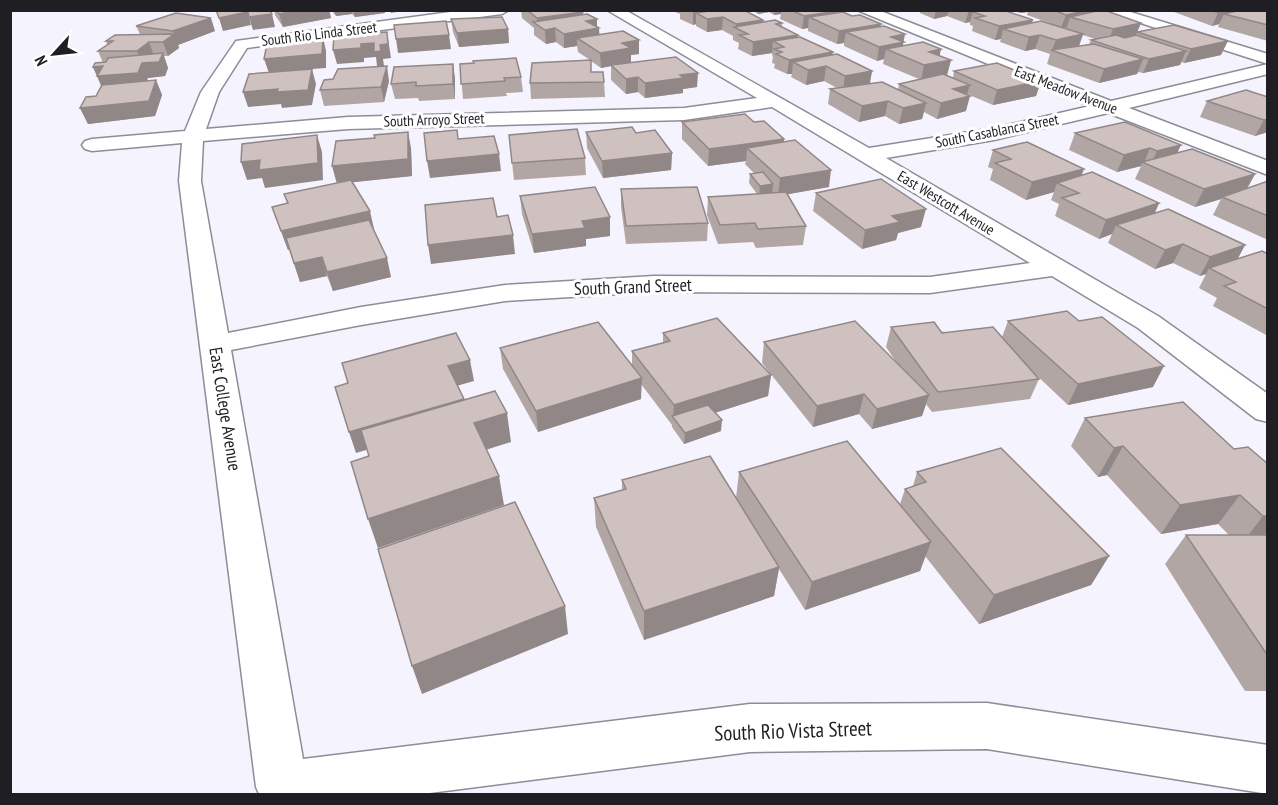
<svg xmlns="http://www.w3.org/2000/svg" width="1278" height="805" viewBox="0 0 1278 805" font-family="'PT Sans Narrow',sans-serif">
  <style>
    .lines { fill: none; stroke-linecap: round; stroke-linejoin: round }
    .street-casing { stroke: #8d8c97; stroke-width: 3 }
    .street { fill: #fff; fill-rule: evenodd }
    .wall { fill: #b2a6a4; fill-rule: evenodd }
    .shaded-wall { fill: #918786 }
    .building { fill: #cfc1bf; stroke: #918786; stroke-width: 1.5 }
    .labels { text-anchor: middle; stroke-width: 6; stroke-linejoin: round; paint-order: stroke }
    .far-street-label { font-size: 15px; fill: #1f1e22; stroke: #fff }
    .street-label { font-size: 18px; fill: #1f1e22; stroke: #fff }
    .near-street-label { font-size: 21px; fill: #1f1e22; stroke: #fff }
  </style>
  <rect width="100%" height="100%" fill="#f5f4fe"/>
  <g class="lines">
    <defs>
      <g id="street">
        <path d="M465 10H509L502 14 247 48 219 92 206 129 348 117 684 108 757 98 607 10H625L869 148 994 128 1090 106 857 10H878L1111 101 1268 64V74L1129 108 1268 161V175L1108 113 994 140 886 158 1158 316 1268 394V422L1256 419 1138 328 1052 276 930 293 654 292 505 301 361 325 231 350 303 759 750 704 987 703 1268 745V794L987 749 750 752 422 794H259L256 787 179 181 182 143 92 151 85 149 82 145 85 141 92 139 185 131 201 92 236 41ZM772 107 1030 263 930 277 654 276 505 285 361 307 228 333 201 181 203 141 348 129 684 120Z"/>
        <polygon points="1100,10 1124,10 1268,54 1268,64"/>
      </g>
    </defs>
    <use href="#street" class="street-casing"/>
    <use href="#street" class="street"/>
  </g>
  <g class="wall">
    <polygon points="274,10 329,10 331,18 283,27 275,15"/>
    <polygon points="331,10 385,10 385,13 355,17 352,14 336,16"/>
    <polygon points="521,10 582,10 583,15 597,27 599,35 639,54 631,55 631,62 697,87 683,89 683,93 645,98 638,92 626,94 611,80 611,66 601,68 591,61 591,72 604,82 605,97 531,99 530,83 590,60 578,52 577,46 564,48 556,42 546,44 534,35 534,28 522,18"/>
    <polygon points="675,10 744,10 763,22 782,23 782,27 798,35 798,37 833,55 872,71 870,84 898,90 899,84 919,79 883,64 884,59 877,61 844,46 844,43 837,44 808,31 808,28 802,29 780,19 781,14 774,15 769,12 758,14 752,10 836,10 836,13 881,24 880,26 903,46 941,49 939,56 951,60 947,75 945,75 953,78 954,71 1041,81 1036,96 993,105 967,94 966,111 937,119 924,112 922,119 899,124 885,116 859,122 828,104 830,89 837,88 824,81 806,85 791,77 792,74 787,74 774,68 775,64 772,63 773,56 772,55 772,53 752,56 738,49 739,43 733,40 733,36 722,30 707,32 696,26 696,24 693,25 680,19 680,14 675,12"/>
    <path d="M915 10H1003L1032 23 1058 26 1027 15 1028 12 1020 13 1011 10H1104L1141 23 1137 32 1221 55 1184 63 1181 62 1180 65 1143 73 1138 72 1137 74 1099 83 1047 64 1050 54 1035 49 1025 51 1000 42 1001 39 995 40 972 31 973 26 970 25V22L965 23 947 16 934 19 920 13V11ZM1083 35 1095 39 1091 40 1089 44 1079 46Z"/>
    <polygon points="1174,10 1268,10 1268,41 1218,27 1219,24 1212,26 1174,12"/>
    <polygon points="451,19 508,29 509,43 459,47 453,32"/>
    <polygon points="136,26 215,31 178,45 179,48 168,56 164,56 168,68 165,76 148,78 147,80 156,80 162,95 155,116 88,124 80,108 96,96 101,86 93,67 103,63 98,51 107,45 106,41 140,34"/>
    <polygon points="453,64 455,79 455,99 419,101 418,98 395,99 391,84"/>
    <polygon points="460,64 521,77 523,92 506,93 507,96 463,99"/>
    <polygon points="333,79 389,81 384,102 324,106 320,90"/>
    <polygon points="1268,97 1268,132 1255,136 1200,117 1207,101"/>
    <polygon points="682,122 754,122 784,139 784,142 829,187 787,194 806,226 803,245 756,248 753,242 718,244 707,215 708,197 757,194 749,183 750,174 754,173 745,164 746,161 708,166 682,139"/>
    <polygon points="586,132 636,133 672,153 671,170 603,178 587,148"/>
    <polygon points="1075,133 1177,153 1255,174 1247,189 1268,181 1268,240 1213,215 1221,199 1195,207 1135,179 1141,166 1117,172 1069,150"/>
    <polygon points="509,135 585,158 586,175 514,180"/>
    <polygon points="411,148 412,176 353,182 374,229 374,230 391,277 333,291 327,276 300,282 289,249 288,250 272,207 287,203 284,194 337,183"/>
    <polygon points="993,150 1084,169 1081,176 1159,203 1155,213 1245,245 1237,259 1268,254 1268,336 1213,306 1217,298 1199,288 1206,274 1200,276 1173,263 1155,269 1108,243 1112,234 1099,239 1055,216 1059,204 1051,200 1054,192 1026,200 990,180 993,169 988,167"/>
    <polygon points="621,189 708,223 707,241 626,244 621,207"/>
    <polygon points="816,193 921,227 898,233 896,240 862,249 813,211"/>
    <polygon points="520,196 610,217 610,236 586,239 586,246 534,253 522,214"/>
    <polygon points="1008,321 1153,387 1068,405 1032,371 1039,379 1030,399 932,412 926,404 922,416 872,429 859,414 813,427 762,363 764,342 897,363 886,347 891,327 1002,337"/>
    <polygon points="663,333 771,375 768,396 715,413 721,431 684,444 672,427 672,425 641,384 641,399 538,432 503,369 500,348 632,366 632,351 663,343"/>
    <polygon points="1085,418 1234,449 1268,464 1268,691 1245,691 1165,564 1186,535 1229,535 1218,524 1161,534 1107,475 1098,477 1071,446"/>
    <polygon points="739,472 900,504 905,489 913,486 917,472 1109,556 1091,585 979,624 925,556 920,571 805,610 779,569 774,596 644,640 596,527 594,498 622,490 622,480 736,498"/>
  </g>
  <g class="shaded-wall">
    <polygon points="299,10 329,10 331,18 283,27 279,14"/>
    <polygon points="334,10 351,10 352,14 336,16"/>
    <polygon points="353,10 385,10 385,13 355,17"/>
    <polygon points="390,10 408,10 391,13"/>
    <polygon points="702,10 734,10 723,17 722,30 707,32 707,19 696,13 696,24 693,25 693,12"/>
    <polygon points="759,10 769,10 769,12 758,14"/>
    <polygon points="775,10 781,10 781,14 774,15"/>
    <polygon points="936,10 949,10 947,16 934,19"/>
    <polygon points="969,10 988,10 985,16 973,12 970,22 965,23"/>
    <polygon points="1021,10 1029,10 1028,12 1020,13"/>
    <polygon points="1089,10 1099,10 1070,17 1067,27 1061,28 1066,15"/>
    <polygon points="1228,10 1248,10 1224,14 1219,24 1212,26 1218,13"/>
    <polygon points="837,11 835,24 809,17 808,28 802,29 804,16"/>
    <polygon points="248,12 251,25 223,31 219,18"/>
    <polygon points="583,12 584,25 555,28 556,42 546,44 545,30 537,25 537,18"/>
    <polygon points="272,14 275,27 253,30 249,17"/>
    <polygon points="211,18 215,31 178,45 179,48 168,56 163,42 174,34 173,31"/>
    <polygon points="597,19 597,29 599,28 600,42 577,38 577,46 564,48 564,34 586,21"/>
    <polygon points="763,20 762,33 748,34 736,28 736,24"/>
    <polygon points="1033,20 1028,34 1003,29 1001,39 995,40 999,26"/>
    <polygon points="1141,23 1135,37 1108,43 1113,29"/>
    <polygon points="881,24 878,37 846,32 844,43 837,44 839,31"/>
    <polygon points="508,29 509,43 459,47 457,33"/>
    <polygon points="387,32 391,58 383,59 384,66 377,66 376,57 364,58 364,62 337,64 333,50 361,44 374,43 380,45"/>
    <polygon points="905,34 901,56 886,49 884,59 877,61 879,47 891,37"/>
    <polygon points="1083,34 1078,48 1052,50 1056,40"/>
    <polygon points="449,35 451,49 398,53 396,39"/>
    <polygon points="798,35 797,48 784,47 773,41 772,53 752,56 753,42"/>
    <polygon points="1040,35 1035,49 1025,51 1029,37"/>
    <polygon points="323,37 326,51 326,68 312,69 316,84 312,105 282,108 281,104 248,107 243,92 269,73 264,59"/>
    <polygon points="639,40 639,54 631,55 631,62 601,68 600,53 622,43"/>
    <polygon points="1228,41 1221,55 1184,63 1191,49"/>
    <polygon points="149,42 154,56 163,53 168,68 165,76 148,78 144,87 104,91 93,67 142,64 137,51"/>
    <polygon points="941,49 938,63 951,60 947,75 921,80 924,65 929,52"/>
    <polygon points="1186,51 1180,65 1143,73 1149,59"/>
    <polygon points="833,52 831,66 826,67 824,81 806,85 808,70 793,62 792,74 787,74 789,60"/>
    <polygon points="1143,59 1137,74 1099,83 1104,69"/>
    <polygon points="453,64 455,79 455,99 453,84"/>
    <polygon points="387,66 389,81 384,102 381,87"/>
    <polygon points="872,71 869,86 843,91 845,76"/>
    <polygon points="698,73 697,87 683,89 683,93 645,98 645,83 680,75"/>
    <polygon points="638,77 638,92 626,94 626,79"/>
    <polygon points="156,80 162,95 155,116 88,124 80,108"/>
    <polygon points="1041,81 1036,96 993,105 997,90"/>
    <polygon points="970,85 966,97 970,96 966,111 937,119 941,103 953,89"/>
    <polygon points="888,101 885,116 859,122 862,106"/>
    <polygon points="926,103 922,119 899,124 903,108"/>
    <polygon points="1268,119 1268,132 1255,136 1264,120"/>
    <polygon points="408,132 411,148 412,176 337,184 332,166"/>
    <polygon points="317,135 322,152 323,180 265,188 262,178 247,180 241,162"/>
    <polygon points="784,139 782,155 747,148 746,161 708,166 709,149"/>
    <polygon points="1181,145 1173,162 1150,166 1157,151"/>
    <polygon points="1150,148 1144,163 1142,162 1141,166 1117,172 1124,155"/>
    <polygon points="672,153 671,170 603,178 602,161"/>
    <polygon points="499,154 501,171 430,178 427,161"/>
    <polygon points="1084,169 1077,186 1057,183 1054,192 1026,200 1032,182"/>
    <polygon points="831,170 829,187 778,196 780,178"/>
    <polygon points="1255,174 1245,192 1222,197 1221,199 1195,207 1204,189"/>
    <polygon points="773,184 772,194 759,195 760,186"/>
    <polygon points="1159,203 1151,221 1116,225 1112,234 1099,239 1106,220"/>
    <polygon points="926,209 921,227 898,233 896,240 862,249 865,230 892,216"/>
    <polygon points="370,211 374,229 288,250 281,231"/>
    <polygon points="610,217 610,236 586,239 586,246 534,253 532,234 582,221"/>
    <polygon points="513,235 515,254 431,264 428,245"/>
    <polygon points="1183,244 1173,263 1155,269 1165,250"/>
    <polygon points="1245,245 1235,264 1209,268 1206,274 1200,276 1210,257"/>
    <polygon points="322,257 327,276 300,282 294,263"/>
    <polygon points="387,258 391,277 333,291 327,272"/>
    <polygon points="470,360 474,381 453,387 448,366"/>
    <polygon points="1164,366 1153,387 1068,405 1078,384"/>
    <polygon points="771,375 768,396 679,424 673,417 674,405"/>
    <polygon points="642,378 641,399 538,432 536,411"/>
    <polygon points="864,394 859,414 813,427 817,406"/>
    <polygon points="929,395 922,416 872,429 877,409"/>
    <polygon points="464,399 468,420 356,453 349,432"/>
    <polygon points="507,413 511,442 479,452 474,423"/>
    <polygon points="722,420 721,431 684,444 685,433"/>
    <polygon points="1123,446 1107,475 1098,477 1114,448"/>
    <polygon points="499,476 504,505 378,548 368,519"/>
    <polygon points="1240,495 1218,524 1161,534 1180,505"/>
    <polygon points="1263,516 1268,516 1268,540 1240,546"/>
    <polygon points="931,542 920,571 805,610 812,582"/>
    <polygon points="1109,556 1091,585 979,624 994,595"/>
    <polygon points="779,567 774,596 644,640 644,611"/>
    <polygon points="565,606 568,634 422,694 412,666"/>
  </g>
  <g class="building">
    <polygon points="216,10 270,10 272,14 249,17 248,12 219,18"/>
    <polygon points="277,10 299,10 279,14"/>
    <polygon points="527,10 582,10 583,12 537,18"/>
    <polygon points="716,10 744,10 763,20 736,24 723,17 707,19 696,13"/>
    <polygon points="791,10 836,10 837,11 804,16"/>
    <polygon points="982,10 1003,10 1033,20 999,26 975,18 985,16 973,12"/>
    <polygon points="1054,10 1089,10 1066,15"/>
    <polygon points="1101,10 1104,10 1141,23 1113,29 1070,17"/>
    <polygon points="1211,10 1228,10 1218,13"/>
    <polygon points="1241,10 1263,10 1268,12 1268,25 1224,14"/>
    <polygon points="843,12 852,16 860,15 881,24 839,31 809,17"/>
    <polygon points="176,13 211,18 173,31 136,26"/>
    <polygon points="587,14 597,19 586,21 599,28 564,34 555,28 545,30 533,22"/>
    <polygon points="502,17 508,29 457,33 451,19"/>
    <polygon points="775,20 782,23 776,24 798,35 753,42 739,35 748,34 734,27"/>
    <polygon points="446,21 449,35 396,39 394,25"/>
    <polygon points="1041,21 1083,34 1056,40 1040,35 1029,37 1003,29"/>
    <polygon points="1174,25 1228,41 1191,49 1137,32"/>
    <polygon points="884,26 905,34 891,37 904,42 879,47 846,32"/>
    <polygon points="623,31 639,40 622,43 631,48 600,53 577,38"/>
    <polygon points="387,32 388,44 380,45 381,51 374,52 374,43 361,44 361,48 333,50 334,35"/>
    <polygon points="174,34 163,42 149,42 137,51 98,51 113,41 106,41 115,35"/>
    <polygon points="1116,35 1125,38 1136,35 1186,51 1149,59 1091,40"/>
    <polygon points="323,37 322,54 264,59 267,44"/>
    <polygon points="800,37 833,52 789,60 776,54 782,52 774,49 784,47 773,41"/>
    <polygon points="923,42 941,49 929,52 951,60 924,65 886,49"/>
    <polygon points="1094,44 1143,59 1104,69 1051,50"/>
    <polygon points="163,53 159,62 142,63 138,73 97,76 103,66 93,67 95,63 106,62 108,58"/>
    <polygon points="837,54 872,71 845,76 826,66 808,70 793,62"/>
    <polygon points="676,57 698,73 680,75 684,78 645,83 638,77 626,79 611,65"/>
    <polygon points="516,58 521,77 504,78 505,81 461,84 460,64 474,63 473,61"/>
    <polygon points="591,60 591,72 603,72 604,82 530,83 532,63"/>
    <polygon points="997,63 1041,81 997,90 954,71"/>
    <polygon points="453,64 453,84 416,86 416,82 391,84 394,67"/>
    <polygon points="387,66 381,87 320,90 324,80 333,79 338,69"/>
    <polygon points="312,69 308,90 277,92 278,89 243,92 249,74"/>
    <polygon points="943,74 970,85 953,89 970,96 941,103 899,84"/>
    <polygon points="156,80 149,101 80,108 86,97 96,96 102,85"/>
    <polygon points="882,82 926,103 903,108 888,101 862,106 830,89"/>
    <polygon points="1246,90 1268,97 1268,119 1264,120 1207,101"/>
    <polygon points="745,114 754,122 764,121 784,139 709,149 682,122"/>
    <polygon points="1125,122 1181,145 1157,151 1150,148 1124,155 1075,133"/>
    <polygon points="632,127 636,133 655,130 672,153 602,161 586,132"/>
    <polygon points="577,129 585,158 512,163 509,135"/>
    <polygon points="457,130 458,139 494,136 499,154 427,161 424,133"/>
    <polygon points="408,132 408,159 332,166 336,141 375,138 374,135"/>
    <polygon points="317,135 318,163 259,170 260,160 241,162 242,144"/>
    <polygon points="795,140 831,170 780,178 747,148"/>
    <polygon points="1027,142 1084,169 1032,182 995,163 1011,159 993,150"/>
    <polygon points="1192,149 1255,174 1204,189 1142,162"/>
    <polygon points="763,172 773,184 760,186 750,174"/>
    <polygon points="1092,172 1159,203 1106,220 1062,198 1079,193 1057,183"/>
    <polygon points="881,179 926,209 892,216 900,222 865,230 816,193"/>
    <polygon points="351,180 370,211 281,231 272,207 288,203 284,194"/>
    <polygon points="1268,181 1268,216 1222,197"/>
    <polygon points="595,187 610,217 582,221 585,228 532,234 520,196"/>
    <polygon points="697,187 708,223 626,226 621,189"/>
    <polygon points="786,192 806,226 758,229 755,223 720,225 708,197"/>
    <polygon points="493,198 497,217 508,215 513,235 428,245 425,205"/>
    <polygon points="1168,209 1245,245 1210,257 1183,244 1165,250 1116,225"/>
    <polygon points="369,220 387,258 327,272 322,257 294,263 286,238"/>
    <polygon points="1262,251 1268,254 1268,309 1224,286 1236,282 1209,268"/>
    <polygon points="1067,311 1079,321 1102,317 1164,366 1078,384 1008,321"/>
    <polygon points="717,318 771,375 674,405 632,351 670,341 663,333"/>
    <polygon points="855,321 929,395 877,409 864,394 817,406 764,342"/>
    <polygon points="598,322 642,378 536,411 500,348"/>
    <polygon points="934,322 942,333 993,327 1039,379 938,392 891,327"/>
    <polygon points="456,333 470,360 448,366 464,399 349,432 335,387 348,383 342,363"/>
    <polygon points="495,391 507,413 474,423 499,476 368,519 351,462 369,456 361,430"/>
    <polygon points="1183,402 1234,449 1248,447 1268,464 1268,516 1263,516 1240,495 1180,505 1123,446 1114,448 1085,418"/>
    <polygon points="708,405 722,420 685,433 672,416"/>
    <polygon points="847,441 931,542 812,582 739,472"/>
    <polygon points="1001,448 1109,556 994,595 905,489 926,482 917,472"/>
    <polygon points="710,456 779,567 644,611 594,498 626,489 622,480"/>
    <polygon points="515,502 565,606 412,666 378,549"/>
    <polygon points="1186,535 1268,535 1268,656"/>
  </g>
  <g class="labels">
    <g class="far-street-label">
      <text transform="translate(319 34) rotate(-7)" y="5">South Rio Linda Street</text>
      <text transform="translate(1066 90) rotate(21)" y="5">East Meadow Avenue</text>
      <text transform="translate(434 120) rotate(-2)" y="5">South Arroyo Street</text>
      <text transform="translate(997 131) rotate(-11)" y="5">South Casablanca Street</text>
      <text transform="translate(946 203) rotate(31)" y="5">East Westcott Avenue</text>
    </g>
    <g class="street-label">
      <text transform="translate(633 287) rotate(-2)" y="6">South Grand Street</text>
      <text transform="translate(225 409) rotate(81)" y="6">East College Avenue</text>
    </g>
    <g class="near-street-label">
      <text transform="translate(793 731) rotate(-2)" y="7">South Rio Vista Street</text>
    </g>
  </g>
  <rect width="1278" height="805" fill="none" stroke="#1f1e22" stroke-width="24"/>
  <g transform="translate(54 54) rotate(243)" stroke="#ffffff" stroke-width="4.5" paint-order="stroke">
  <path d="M0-4.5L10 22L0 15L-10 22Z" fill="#1f1e22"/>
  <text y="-9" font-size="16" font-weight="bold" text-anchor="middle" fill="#1f1e22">N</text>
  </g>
</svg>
